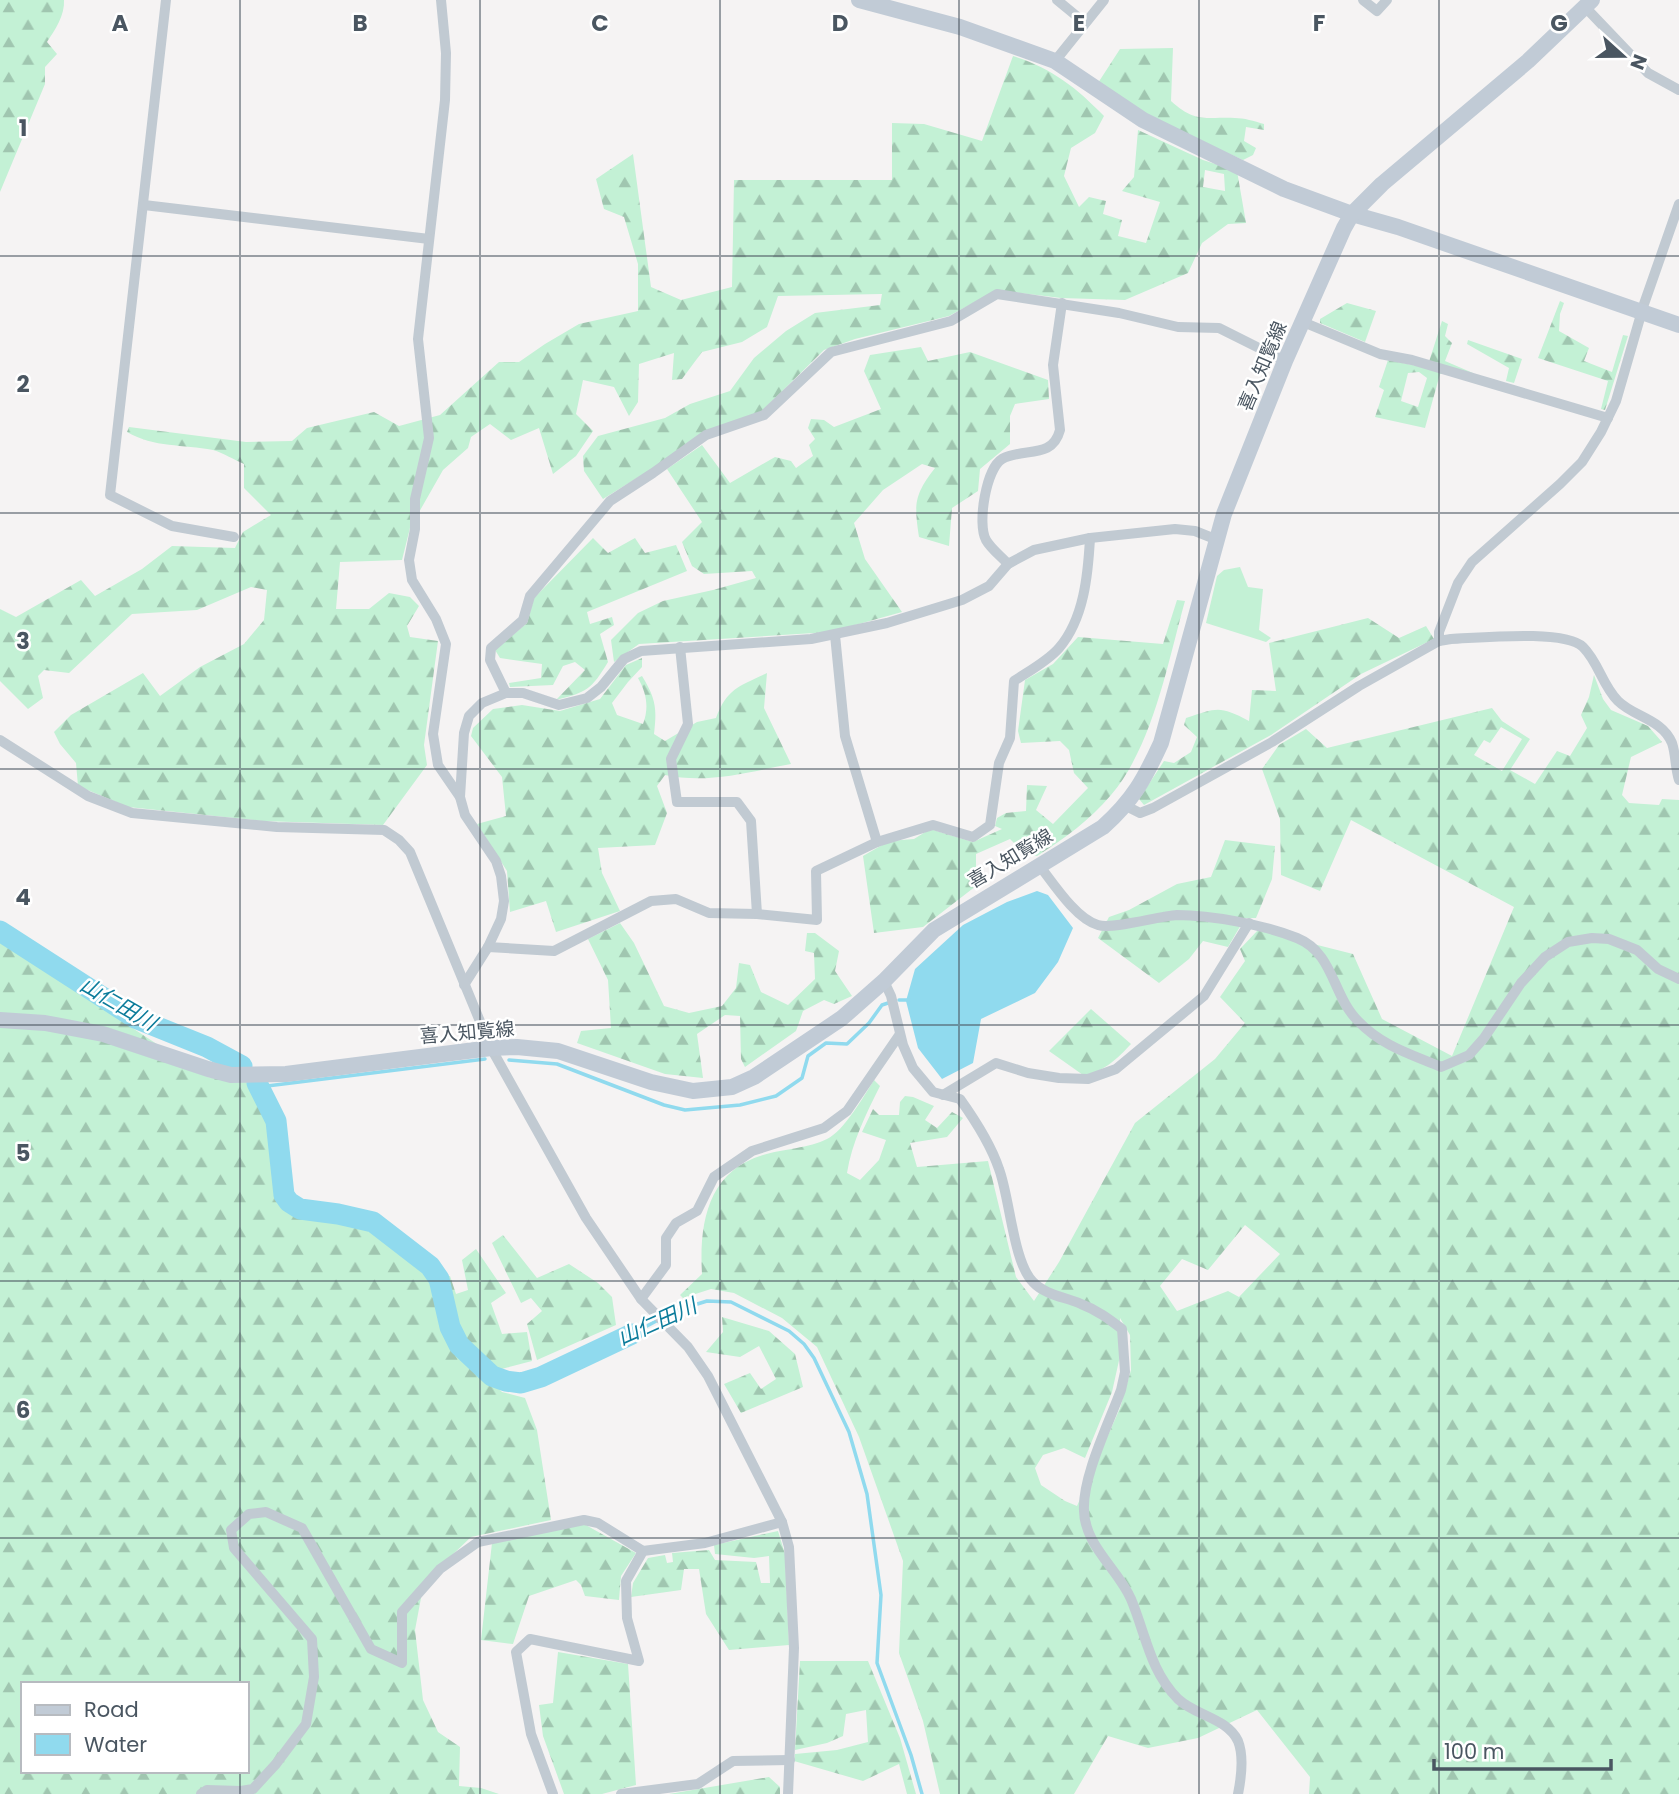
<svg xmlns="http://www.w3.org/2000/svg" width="1679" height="1794" viewBox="0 0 1679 1794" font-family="Poppins,'Noto Sans JP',sans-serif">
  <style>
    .grass { fill: #c3f1d5 }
    .forest { fill: url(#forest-firs); fill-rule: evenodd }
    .water { fill: #90daee }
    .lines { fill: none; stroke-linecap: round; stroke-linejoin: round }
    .stream { stroke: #90daee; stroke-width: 3.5 }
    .river { stroke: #90daee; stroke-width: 21 }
    .street { stroke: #c1cad2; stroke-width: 10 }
    .secondary { stroke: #c1cbd6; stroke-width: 16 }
    .grid { fill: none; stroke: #4a5661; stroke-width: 2; stroke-opacity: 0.55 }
    .labels { text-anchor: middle; stroke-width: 5; stroke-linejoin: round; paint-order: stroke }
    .street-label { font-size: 19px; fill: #4a5661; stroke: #fff }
    .water-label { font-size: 21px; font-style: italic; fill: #0c7c9b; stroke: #fff }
    .grid-label { font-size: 23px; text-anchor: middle; font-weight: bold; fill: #4a5661; stroke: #fff; stroke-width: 5; stroke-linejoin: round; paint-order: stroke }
  </style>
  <defs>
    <pattern id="forest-firs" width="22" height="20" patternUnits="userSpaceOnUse" patternTransform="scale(1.75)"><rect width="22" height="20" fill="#c3f1d5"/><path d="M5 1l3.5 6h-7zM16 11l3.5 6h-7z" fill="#a0c6b0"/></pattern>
  </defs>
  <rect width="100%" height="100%" fill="#f5f3f3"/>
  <polygon class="grass" points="1240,567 1248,587 1263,589 1259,630 1271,638 1266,642 1206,623 1217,576 1224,570"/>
  <g class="forest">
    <path d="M0 0H64C65 15 55 30 47 42L57 54 45 67V84L0 192Z"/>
    <path d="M1173 48 1171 101C1195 123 1205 117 1235 118 1244 118 1254 121 1264 124V130L1246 127 1244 141 1256 148 1253 155 1243 160 1142 115 1098 83 1120 49Z"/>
    <path d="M1013 56C1051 68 1076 87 1104 116L1095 133 1071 148 1064 176 1079 207 1089 197 1106 201 1103 214 1122 220 1118 236 1146 243 1160 202 1122 191 1134 177 1138 130 1203 160 1237 171 1246 223 1228 224 1202 243 1188 273 1125 300 1061 298 997 290 949 316 855 339 824 350 762 411 653 468 603 499 584 471 583 456 598 436 665 418 690 404 730 391 754 358 786 331 815 313 880 305 882 294 778 296 767 327 742 342 702 352 682 379 672 380 674 353 639 364 638 402 629 416 614 387 583 380 576 414 593 431 576 456 553 474 539 428 511 440 490 424 471 437 468 448 443 470 410 528 402 560 340 562 336 609H369L389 593 410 597 419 606 407 626 410 637 438 641 424 745 427 765 383 825 262 821 128 807 78 786 76 763 60 744 54 732 71 715 143 673 160 696 200 667 244 644 264 620 267 590 251 587 197 610 132 614 69 673 44 670 38 676 43 698 28 709 0 681V609L16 617 81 580 95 596 142 569 172 546 235 548 243 532 271 515 244 488V464C234 460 224 453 213 450 183 444 154 448 127 432L129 427 246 442 292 441 307 428 374 412 399 426 440 415 499 362H519L545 344 579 324 638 311V264L624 217 604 209 596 179 633 154 651 287 681 300 732 287 734 180H892V123L924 124 982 141ZM1205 170 1224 174 1225 191 1203 187Z"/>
    <polygon points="1560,301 1564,303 1560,314 1559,331 1589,348 1584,361 1612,372 1623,335 1628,336 1605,410 1601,409 1608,381 1538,358"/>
    <polygon points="1347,303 1376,311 1365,342 1320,323 1320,319"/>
    <path d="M1442 321 1448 324 1445 336 1452 343 1445 361 1473 373 1440 374 1425 428 1375 417 1384 390 1379 387 1388 360 1427 368ZM1419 372 1427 378 1418 407 1401 401 1408 373Z"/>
    <polygon points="1468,340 1522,359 1514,383 1506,381 1509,368 1467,344"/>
    <path d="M921 347 928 361 970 352 1048 380 1049 399 1015 404 1010 416V444L980 469 978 491 952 508 949 546 919 537C914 504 914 495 935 468L922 464 883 490 854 523 865 559 902 612 830 632 639 644 614 662 611 640 638 613 663 601 713 590 756 578 752 571 704 574 692 566 682 542 702 522 667 469 702 445 730 483 775 457 791 461 796 468 813 456 809 445 815 439 808 428 811 419 824 420 834 427 881 409 864 371 870 355Z"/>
    <path d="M593 538 608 553 635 538 645 553 676 545 687 571 587 612 590 624 612 617 614 625 600 634 608 662C591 690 587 692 556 700L585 670 575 662 563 666 553 685 510 687 509 683 541 678 542 664 500 658 495 650 527 623 534 598Z"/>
    <path d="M1177 600 1185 601C1168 661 1153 746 1111 795 1090 820 1065 838 1037 856L1025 854 1010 839 976 854V886L923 927 874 933 863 856 889 841 914 839 930 829 973 842 1002 829 995 826 997 818 1006 813 1026 811 1027 785 1047 786 1036 810 1053 824 1088 788 1074 773 1069 750 1060 741 1021 743 1018 731 1025 680 1053 664 1078 637 1163 644Z"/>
    <path d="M1368 618 1399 638 1426 626 1434 639 1361 674 1271 735 1144 805 1139 799 1164 761 1174 763 1191 752 1197 737 1184 725 1186 718C1217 708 1219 705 1249 721L1252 690 1276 691 1269 643Z"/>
    <path d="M642 658V667L628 682 612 703 617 715 643 724C649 708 647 694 638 678L642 676C656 699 657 708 654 734L665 741 697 722 716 718C727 688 740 686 767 673L764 708 791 764C748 772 708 784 665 775L657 786 667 813 655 845 598 848 602 873 620 911 556 932 546 901 510 912 507 871 477 824 506 816 502 777 471 736 473 728 493 709 522 705 560 711 600 699 626 665Z"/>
    <path d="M1594 675 1603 699 1611 710 1648 726 1662 742 1631 757 1622 795 1629 803 1659 805 1662 799 1679 800V1794H1309L1310 1777 1257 1710 1198 1738 1148 1748 1108 1736 1074 1794H940L923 1721 899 1653 903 1561 859 1437 817 1347 782 1318 734 1293 711 1289 683 1298 680 1295 702 1274C699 1223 708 1171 763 1155 782 1149 810 1148 827 1139 844 1131 864 1096 874 1080L880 1086C866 1114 852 1142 847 1173L860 1180 879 1160 886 1140 862 1132 873 1109 879 1115H899L900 1102 905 1096 913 1097 934 1106 925 1120 937 1128 952 1112 963 1118 947 1137 910 1143 917 1167 988 1161 1016 1277 1034 1301 1059 1262 1135 1123 1215 1059 1245 1023 1220 997 1245 961 1240 949 1258 930 1353 954 1382 1019 1452 1056 1514 907 1351 820 1320 891 1281 875 1280 819 1262 769 1279 745 1306 729 1327 748 1492 708 1502 721 1530 739 1510 770 1535 784 1557 751 1570 756 1587 728 1581 715 1589 697ZM1501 727 1522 739 1502 771 1474 755 1484 740 1490 743ZM1245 1225 1280 1254 1239 1297 1228 1291 1177 1311 1160 1286 1182 1259 1208 1270ZM1120 1318 1130 1335 1131 1370 1120 1408 1077 1506 1065 1501 1041 1485 1035 1468 1043 1455 1064 1448 1085 1458 1112 1392 1120 1356Z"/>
    <polygon points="1225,840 1275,846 1272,879 1256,918 1245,918 1228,947 1203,941 1189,959 1159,983 1098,938 1109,917 1129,910 1177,884 1211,877"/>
    <polygon points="620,923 634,943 664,1006 689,1013 722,1006 736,988 739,963 750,965 761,992 788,1005 815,979 814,953 805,951 807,933 815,933 839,951 835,971 852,996 834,1004 824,1000 803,1011 796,1031 745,1067 741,1059 740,1016 725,1015 697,1034 703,1078 665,1074 577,1043 581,1031 611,1028 608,980 588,939"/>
    <path d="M0 941 207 1077 250 1081 264 1103 278 1196 297 1215C317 1216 345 1213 364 1222 389 1235 412 1259 434 1278L450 1276 456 1294 468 1290 462 1260 476 1249 506 1293 491 1303 502 1334 527 1332 532 1361 498 1370 493 1384 502 1392 525 1398 537 1430 551 1520 471 1537 424 1582 415 1630 423 1700 438 1732 460 1747 459 1786 481 1788 499 1794H0ZM23 1684H247V1771H23Z"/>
    <path d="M1091 1009 1131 1044C1117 1059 1104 1072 1083 1075L1049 1051Z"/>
    <polygon points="503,1235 537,1278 569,1264 598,1283 612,1297 616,1325 537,1360 527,1324 542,1311 531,1298 521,1303 492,1243"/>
    <polygon points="722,1317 769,1331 795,1354 803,1387 741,1413 724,1384 750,1373 761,1389 776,1379 759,1346 740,1357 706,1352 723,1332"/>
    <polygon points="584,1524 636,1553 621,1576 619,1600 585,1596 581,1585 576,1580 529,1596 513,1644 481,1640 492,1543"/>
    <polygon points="778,1531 785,1554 789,1645 729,1650 706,1614 699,1569 684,1569 681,1590 631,1597 633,1583 648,1558 665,1555 667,1563 673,1562 672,1553 709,1550 715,1560 756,1562 761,1583 770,1583 769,1556 754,1558 715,1554 714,1545"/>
    <polygon points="558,1652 628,1664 636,1785 602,1794 564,1794 543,1736 539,1705 553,1703"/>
    <polygon points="800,1661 868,1661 900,1738 916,1794 907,1794 899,1764 863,1781 794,1761 795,1754 837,1750 868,1742 866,1710 846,1714 843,1736 827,1743 795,1750"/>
    <polygon points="769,1777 780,1787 780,1794 669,1794"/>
  </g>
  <polygon class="water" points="1037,891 1048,895 1073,928 1058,962 1035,993 981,1019 973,1063 942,1079 918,1048 906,1001 915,969 963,925 1007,902"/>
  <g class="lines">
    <g class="stream">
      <polyline points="899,1000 909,1000"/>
      <polyline points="509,1060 557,1064 664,1105 685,1110 740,1105 776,1096 802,1078 808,1056 826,1043 847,1044 869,1023 882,1005 888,1003"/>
      <polyline points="259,1087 485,1059"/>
      <polyline points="632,1334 675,1311 707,1301 731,1302 789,1331 804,1344 814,1358 849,1432 867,1494 881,1595 877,1663 911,1755 922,1794"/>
    </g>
    <g class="river">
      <polyline points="0,931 135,1018 207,1047 242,1066"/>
      <polyline points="257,1083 276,1121 284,1195 289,1202 300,1209 338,1214 373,1222 430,1266 439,1279 450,1327 459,1345 492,1376 506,1381 521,1383 541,1377 632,1334"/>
    </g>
    <g class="street">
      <polyline points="166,0 110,495 172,526 234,537"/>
      <polyline points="441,0 446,53 445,100 418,339 429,438 415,499 415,529 409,560 412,580 436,619 446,644 433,734 438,765 460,797 465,815 496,861 501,876 504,901 501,919 488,947 464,985"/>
      <polyline points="1057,0 1085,23"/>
      <polyline points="1363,0 1377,11 1387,0"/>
      <polyline points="1586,8 1648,73 1679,90"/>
      <polyline points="1055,61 1104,0"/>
      <polyline points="144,205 429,239"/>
      <polyline points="1303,322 1380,354 1412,360 1608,418"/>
      <path d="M1008 564C1002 557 991 549 986 540 977 524 986 469 1002 459 1024 447 1052 460 1060 430L1053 365 1062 303"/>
      <polyline points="835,635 845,736 877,842"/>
      <polyline points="1439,641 1439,632 1458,583 1472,562 1560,484 1582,462 1601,432 1616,401 1644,304 1679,204"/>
      <polyline points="680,647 688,724 671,759 677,802 737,802 751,821 757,914"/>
      <polyline points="506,693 490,660 491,648 523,620 530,596 610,501 653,473 706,435 764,415 831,352 951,321 997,294 1119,313 1178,327 1219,328 1285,361"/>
      <polyline points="0,740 88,796 132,813 277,827 384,830 399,840 410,852 491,1048 586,1218 641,1299 688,1347 708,1376 782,1522 789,1547 794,1648 788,1794"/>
      <polyline points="460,797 464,733 469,716 482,703 506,693 523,693 559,705 587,698 601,687 624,659 641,651 811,639 887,623 962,600 989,586 1008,564 1034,550 1090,538 1175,529 1195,531 1215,539"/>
      <path d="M1126 806 1140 813 1153 808 1272 742 1359 686 1439 641 1451 639C1478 638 1565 629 1583 647 1599 663 1602 685 1618 701 1634 717 1662 719 1672 743 1676 755 1675 768 1679 780"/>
      <path d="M1039 865C1053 883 1076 919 1098 925 1113 930 1158 916 1177 915 1211 915 1265 925 1297 938 1334 953 1332 995 1358 1021 1382 1046 1410 1054 1441 1067L1469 1055 1484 1038 1521 983 1545 957 1568 942 1592 938 1609 939 1637 950 1658 969 1679 979"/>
      <path d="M488 947 554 951 651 901 676 899 709 913 757 914 817 920 816 871 877 842 933 825 973 837 990 825 999 763 1010 738 1014 681C1029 671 1048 661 1059 648 1084 619 1088 575 1090 538"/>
      <path d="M884 981 891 996 903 1045 913 1068 933 1092 960 1099C975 1120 991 1145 999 1169 1010 1198 1013 1262 1033 1282 1045 1295 1065 1297 1081 1304 1097 1310 1109 1319 1122 1329L1125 1372 1121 1390C1109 1423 1082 1477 1084 1511 1085 1546 1118 1569 1131 1599 1146 1635 1150 1671 1178 1699 1196 1716 1227 1718 1238 1741 1244 1756 1241 1779 1238 1794"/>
      <polyline points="943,1095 996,1063 1028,1073 1059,1078 1088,1079 1116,1069 1204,996 1249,923"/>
      <polyline points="641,1299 666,1265 666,1238 676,1223 697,1211 714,1177 752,1151 824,1128 847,1111 900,1034"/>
      <polyline points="201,1794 207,1790 241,1791 253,1789 276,1764 306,1724 314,1677 312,1639 234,1548 231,1530 249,1514 266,1512 302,1528 371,1649 402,1663 402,1612 440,1569 478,1542 584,1520 598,1523 643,1551"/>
      <polyline points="553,1794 531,1734 516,1652 530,1639 639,1661 627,1618 626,1581 643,1551 705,1543 782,1522"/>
      <polyline points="621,1794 698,1784 733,1761 790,1760"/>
    </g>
    <g class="secondary">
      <polyline points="859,0 960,27 1055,61 1143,120 1284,189 1352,214 1398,227 1679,325"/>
      <path d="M0 1020 45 1023 103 1034 208 1069 231 1075 286 1074 491 1048 517 1047 558 1051 651 1082 693 1091 732 1087 754 1077 842 1018 884 981 934 930 1103 827C1133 800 1144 780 1161 743L1224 514 1285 361 1344 228 1352 214 1382 184 1528 61 1592 0"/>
    </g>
  </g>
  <path class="grid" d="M240 0V1684M480 0V1794M720 0V1794M959 0V1794M1199 0V1794M1439 0V1794M0 256H1679M0 513H1679M0 769H1679M0 1025H1679M0 1281H1679M0 1538H1679M240 1771V1794"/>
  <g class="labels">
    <g class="street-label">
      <text transform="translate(1262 366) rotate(-67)" y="7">喜入知覧線</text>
      <text transform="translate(1010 858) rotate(-31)" y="7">喜入知覧線</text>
      <text transform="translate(467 1032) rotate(-5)" y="7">喜入知覧線</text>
    </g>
    <g class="water-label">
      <text transform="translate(118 1004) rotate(30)" y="7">山仁田川</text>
      <text transform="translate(657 1322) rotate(-24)" y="7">山仁田川</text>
    </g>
  </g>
  <g class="grid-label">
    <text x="120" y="31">A</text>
    <text x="360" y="31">B</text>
    <text x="600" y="31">C</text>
    <text x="840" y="31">D</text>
    <text x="1079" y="31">E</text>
    <text x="1319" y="31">F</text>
    <text x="1559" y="31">G</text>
    <text x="23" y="136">1</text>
    <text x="23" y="392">2</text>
    <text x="23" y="649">3</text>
    <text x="23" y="905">4</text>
    <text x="23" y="1161">5</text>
    <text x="23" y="1418">6</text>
  </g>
  <rect x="21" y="1682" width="228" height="91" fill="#ffffff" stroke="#b7bbc0" stroke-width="2"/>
  <rect x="35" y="1705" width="35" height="10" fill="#c1cbd6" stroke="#b7bbc0" stroke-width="2"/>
  <text x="84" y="1717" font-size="21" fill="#4a5661">Road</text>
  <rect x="35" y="1734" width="35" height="21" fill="#90daee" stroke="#b7bbc0" stroke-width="2"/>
  <text x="84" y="1752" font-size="21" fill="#4a5661">Water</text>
  <g transform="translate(1623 56) rotate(111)" stroke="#ffffff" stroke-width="5" paint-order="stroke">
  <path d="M0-5L12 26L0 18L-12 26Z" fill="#4a5661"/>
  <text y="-10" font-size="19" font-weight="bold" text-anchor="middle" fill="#4a5661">N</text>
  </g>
  <path d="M1434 1759v10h177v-10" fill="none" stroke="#4a5661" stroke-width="3.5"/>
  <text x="1444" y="1759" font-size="21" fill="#4a5661" stroke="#ffffff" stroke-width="5" paint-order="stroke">100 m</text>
</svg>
